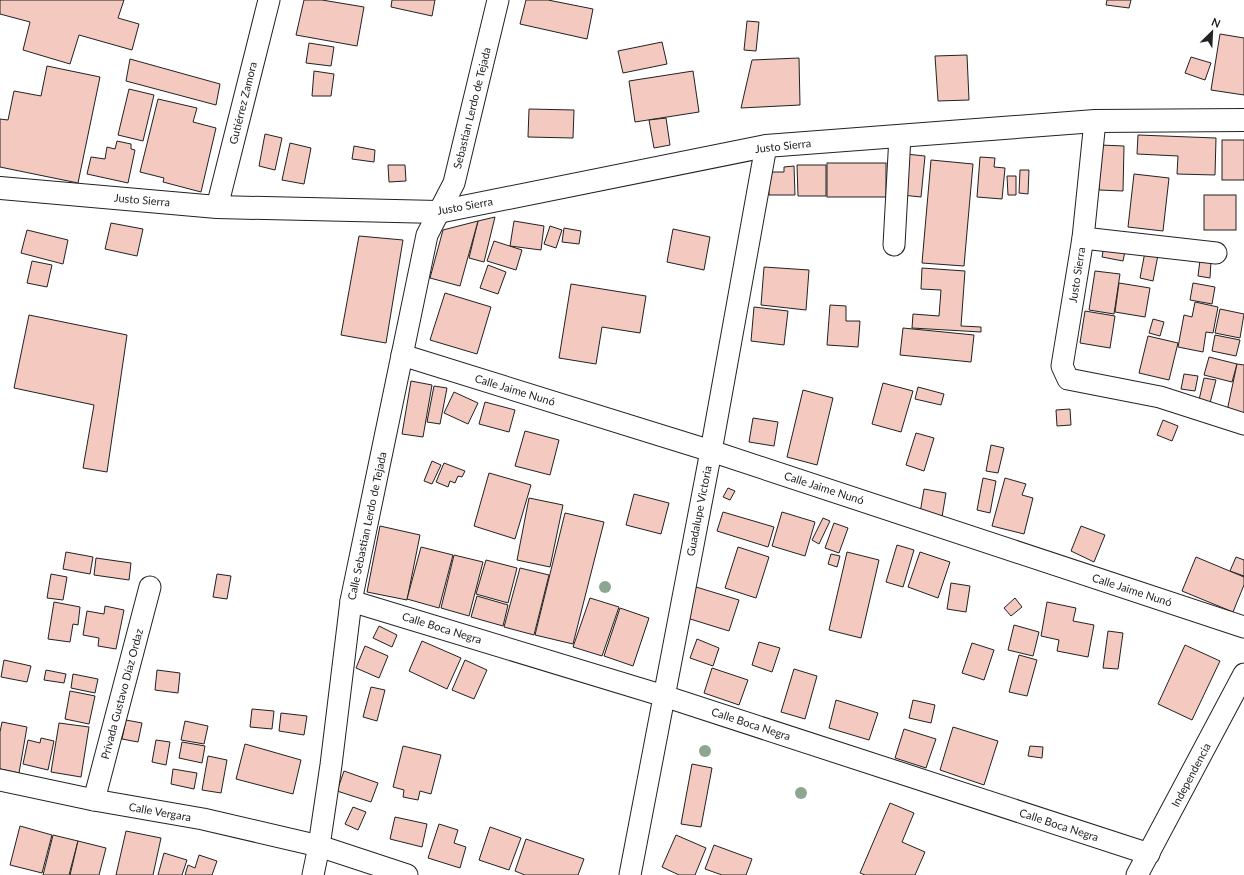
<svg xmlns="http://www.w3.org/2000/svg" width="1244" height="875" viewBox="0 0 1244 875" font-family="Lato,sans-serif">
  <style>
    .building { fill: #f3c9c0; stroke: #222 }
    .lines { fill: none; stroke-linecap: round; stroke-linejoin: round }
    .street-casing { stroke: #222; stroke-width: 23 }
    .secondary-casing { stroke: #222; stroke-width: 24 }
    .street { stroke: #fff; stroke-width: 21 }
    .secondary { stroke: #fff; stroke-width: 22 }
    .tree { fill: #8da692 }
    .labels { text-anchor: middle; stroke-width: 3; stroke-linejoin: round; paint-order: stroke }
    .street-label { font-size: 11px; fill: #222; stroke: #fff }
  </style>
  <rect width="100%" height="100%" fill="#fff"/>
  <g class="building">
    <polygon points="0,0 124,0 118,18 139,24 132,50 79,35 70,64 23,50 30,22 0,14"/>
    <polygon points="304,0 322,0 364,7 357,46 296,35"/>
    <polygon points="392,0 435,0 432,16 391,7"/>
    <polygon points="526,0 548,0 593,9 587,39 520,24"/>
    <polygon points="1107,0 1131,0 1129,8 1106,5"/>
    <polygon points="747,21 759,22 756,51 744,50"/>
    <polygon points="1220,34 1244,38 1244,95 1211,90"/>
    <polygon points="662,42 667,64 623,73 618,51"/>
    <polygon points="309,43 334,47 331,66 306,63"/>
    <polygon points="967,55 969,100 938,101 935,56"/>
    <polygon points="1191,57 1211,63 1205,80 1185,73"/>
    <polygon points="799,58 800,105 741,108 752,60"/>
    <polygon points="130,59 220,84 216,105 126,81"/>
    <polygon points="47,66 100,77 78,183 0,167 0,119 8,120 14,91 41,96"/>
    <polygon points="314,71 334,74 331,96 312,96"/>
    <polygon points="693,71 699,112 635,122 629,81"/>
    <polygon points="129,89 154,95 143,141 118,135"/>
    <polygon points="158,99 197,108 193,122 216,128 201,192 163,182 164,178 140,172"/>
    <polygon points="529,109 574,110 573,138 528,137"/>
    <polygon points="666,118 670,145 654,148 649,120"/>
    <polygon points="265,134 282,138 275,170 259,166"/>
    <polygon points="1138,135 1216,138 1215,175 1177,174 1178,156 1137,154"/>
    <rect x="1222" y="140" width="22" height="40"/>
    <polygon points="117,141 131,144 131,149 135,150 128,183 87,174 91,157 105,159 107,147 115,149"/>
    <polygon points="290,143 311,148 304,184 282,180"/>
    <polygon points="1100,145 1124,146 1123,191 1099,190"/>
    <polygon points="354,146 375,150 374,162 352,159"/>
    <polygon points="906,154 925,156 921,197 902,195"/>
    <polygon points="980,157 995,158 994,167 1005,168 1002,199 977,197"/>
    <polygon points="931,160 973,164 964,266 922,263"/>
    <rect x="827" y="163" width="59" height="34"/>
    <polygon points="388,165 405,165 406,181 389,182"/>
    <polygon points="797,165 826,165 826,196 798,196"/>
    <polygon points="794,166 795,195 769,195 768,172 784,172 784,167"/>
    <polygon points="1020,170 1029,170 1028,194 1019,193"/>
    <polygon points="1134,174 1169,178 1163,231 1128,227"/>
    <polygon points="1007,176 1016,176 1016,195 1008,195"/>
    <rect x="1204" y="195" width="32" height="35"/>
    <polygon points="495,217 484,262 469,258 478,221"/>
    <polygon points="478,221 460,286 430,278 443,230"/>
    <polygon points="514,221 544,226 541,250 510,246"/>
    <polygon points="111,223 143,229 137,256 105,249"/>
    <polygon points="550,226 562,230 556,248 544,244"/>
    <polygon points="564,228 581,231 579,244 562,242"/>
    <polygon points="673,229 710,237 704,270 667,262"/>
    <polygon points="27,230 68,240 63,264 21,253"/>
    <polygon points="359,236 403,240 386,343 341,335"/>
    <polygon points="494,241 522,250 516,270 487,261"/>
    <polygon points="1104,246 1125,251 1123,261 1102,257"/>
    <polygon points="1145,252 1158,255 1153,281 1140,278"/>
    <polygon points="1200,260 1211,261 1210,278 1198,276"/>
    <polygon points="32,261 52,265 47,287 27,283"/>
    <polygon points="488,265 506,272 498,294 480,288"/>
    <polygon points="764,267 809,270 806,310 761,305"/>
    <polygon points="922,268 965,271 961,326 981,327 981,332 912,328 913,314 939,316 941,290 921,289"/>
    <polygon points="1095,271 1120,274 1114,314 1089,310"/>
    <polygon points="1119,283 1150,288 1145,317 1115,312"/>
    <polygon points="1193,283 1215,287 1212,304 1190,300"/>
    <polygon points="571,284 646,296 640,333 602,327 596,364 559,358"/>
    <polygon points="445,293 491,307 477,354 430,340"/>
    <polygon points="1195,302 1218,307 1213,333 1206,332 1203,352 1178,347 1184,315 1192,317"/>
    <polygon points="830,305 846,306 846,321 860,321 858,347 827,345"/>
    <polygon points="754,307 788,311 784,345 751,341"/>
    <polygon points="1220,309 1244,314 1240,338 1215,333"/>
    <polygon points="1085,311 1115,316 1110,348 1080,343"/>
    <polygon points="29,315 127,335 107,472 83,468 94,405 14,388"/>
    <polygon points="1153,319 1164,322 1160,336 1149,333"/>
    <polygon points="903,328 974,335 971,362 900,355"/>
    <polygon points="1215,335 1240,340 1236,356 1212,351"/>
    <polygon points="1148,336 1178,343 1169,380 1139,373"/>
    <polygon points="1209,357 1237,364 1232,382 1204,375"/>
    <polygon points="1237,364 1244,365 1244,415 1227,411"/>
    <polygon points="1184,374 1198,376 1195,391 1181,389"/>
    <polygon points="1204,378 1216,380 1210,403 1199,400"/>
    <polygon points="411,381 432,385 423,437 402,434"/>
    <polygon points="883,383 913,391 901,432 872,424"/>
    <polygon points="434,386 447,388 440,424 427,422"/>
    <polygon points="918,387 944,394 941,405 915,399"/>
    <polygon points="803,390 833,398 817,465 787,457"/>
    <polygon points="454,392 478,403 468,424 444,413"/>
    <polygon points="485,402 515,410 509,432 479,424"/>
    <polygon points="1070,409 1071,425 1057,426 1056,410"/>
    <polygon points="753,418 778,422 774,446 749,442"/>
    <polygon points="1163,420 1178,426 1172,441 1157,435"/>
    <polygon points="525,431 559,440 550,475 515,466"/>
    <polygon points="916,433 934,438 924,471 906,465"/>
    <polygon points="991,445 1004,448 998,473 986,471"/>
    <polygon points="432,461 441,465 432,484 424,481"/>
    <polygon points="444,463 465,471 462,477 458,476 455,483 450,481 448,487 436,482"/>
    <polygon points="489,473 531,485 515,539 474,526"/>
    <polygon points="983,478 996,481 990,513 977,510"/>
    <polygon points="1005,478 1026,484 1022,495 1033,498 1024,534 992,526"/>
    <polygon points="728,488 735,491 730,500 723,497"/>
    <polygon points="924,489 946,493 942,517 920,513"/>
    <polygon points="634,494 669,503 661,534 626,525"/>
    <polygon points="529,498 563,505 550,567 517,560"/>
    <polygon points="723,512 774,527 768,547 717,531"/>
    <polygon points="782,512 815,522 805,556 772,546"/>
    <polygon points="565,513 604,522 573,644 535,635"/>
    <polygon points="823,518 830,521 819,544 812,540"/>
    <polygon points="834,523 848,528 839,553 825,548"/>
    <polygon points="380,526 420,535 407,600 367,592"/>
    <polygon points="1081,526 1105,535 1094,562 1071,551"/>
    <polygon points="897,545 914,550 903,587 886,582"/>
    <polygon points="421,547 453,555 439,608 407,599"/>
    <polygon points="738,547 769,557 756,598 725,588"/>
    <polygon points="66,552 93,557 90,574 63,569"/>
    <polygon points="847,552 879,560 861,638 829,630"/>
    <polygon points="920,552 950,562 938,598 908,587"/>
    <polygon points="831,554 840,556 837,567 828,564"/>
    <polygon points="454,555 483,562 469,616 441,608"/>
    <polygon points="1196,557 1244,577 1244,585 1233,612 1182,591"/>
    <polygon points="1236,557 1244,560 1244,576 1230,571"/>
    <polygon points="96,558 131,563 129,580 94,575"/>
    <polygon points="486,560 517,568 508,603 476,594"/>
    <polygon points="520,568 549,575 534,635 504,627"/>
    <polygon points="51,574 67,577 63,600 47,598"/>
    <polygon points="217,574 231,576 227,599 213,597"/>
    <polygon points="951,583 970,586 966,612 947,609"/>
    <polygon points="696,587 739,600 729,631 687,618"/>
    <polygon points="477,596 508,605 503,626 471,617"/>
    <polygon points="590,598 619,607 602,656 573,647"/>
    <polygon points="1015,598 1022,607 1011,616 1004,608"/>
    <polygon points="54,602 80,607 78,625 73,624 70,642 48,639"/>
    <polygon points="1047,602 1076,608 1073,621 1094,625 1088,657 1057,651 1059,640 1041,636"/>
    <polygon points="105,606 124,610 116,649 98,646 99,638 83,635 87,611 104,614"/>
    <polygon points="620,608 649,618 633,666 604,656"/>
    <polygon points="1014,625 1039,632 1033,656 1008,650"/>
    <polygon points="379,626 397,635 392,647 373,638"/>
    <polygon points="1108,631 1123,633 1118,669 1103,668"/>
    <polygon points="697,639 719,648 713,666 690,658"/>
    <polygon points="422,641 461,658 447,689 409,671"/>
    <polygon points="759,642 780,648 772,672 752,665"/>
    <polygon points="972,643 994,650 984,680 962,673"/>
    <polygon points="1185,645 1220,661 1192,720 1158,704"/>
    <polygon points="365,646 388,656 379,678 356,668"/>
    <polygon points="1019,655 1037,660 1027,696 1009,692"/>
    <polygon points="4,660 31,666 27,682 1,677"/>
    <polygon points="465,660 487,670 474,699 452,690"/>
    <polygon points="712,668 748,680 739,705 704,693"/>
    <polygon points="794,669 817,676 805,719 781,712"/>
    <polygon points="46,670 66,674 64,683 44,680"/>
    <polygon points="157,670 180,673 178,693 155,690"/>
    <polygon points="73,674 98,679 95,693 71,688"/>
    <polygon points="371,687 385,690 377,721 363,717"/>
    <polygon points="70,691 95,696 89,724 65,719"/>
    <polygon points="836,700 878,713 869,740 829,728"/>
    <polygon points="913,700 935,705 931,723 909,718"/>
    <polygon points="252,709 274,711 272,729 250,727"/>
    <polygon points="281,713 307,716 304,735 279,731"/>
    <polygon points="126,720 142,723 138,742 122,739"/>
    <polygon points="185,721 208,726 204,744 181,740"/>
    <polygon points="2,722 27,727 19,773 0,769 0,732"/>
    <polygon points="59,723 89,727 81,777 51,772"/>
    <polygon points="953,727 998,741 984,785 940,770"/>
    <polygon points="904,729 936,739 926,768 895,758"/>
    <polygon points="41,738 54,741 48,770 23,764 28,740 40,743"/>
    <polygon points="156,740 170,742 166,765 152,762"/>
    <polygon points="182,742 205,746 202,763 179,758"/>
    <polygon points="245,744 301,760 293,794 236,779"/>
    <polygon points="403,746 441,755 431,794 420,791 418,800 403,797 404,790 393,787"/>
    <polygon points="1030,746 1043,747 1042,758 1028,756"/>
    <polygon points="208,756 227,760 221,793 202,790"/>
    <polygon points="692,764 712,768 701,827 681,824"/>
    <polygon points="173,769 197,773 194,789 171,784"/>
    <polygon points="344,771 378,783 371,802 337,791"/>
    <polygon points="890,803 914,813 902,842 925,852 915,875 865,875 860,873"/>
    <polygon points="353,807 366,812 358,830 345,824"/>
    <polygon points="395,817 427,824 422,847 390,839"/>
    <polygon points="439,824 458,830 454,843 466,847 460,868 428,858"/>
    <polygon points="20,826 52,835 42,873 10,865"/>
    <polygon points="490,827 521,838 509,870 479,860"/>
    <polygon points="126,831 161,838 153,875 116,875"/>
    <polygon points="53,835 78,841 69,875 43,875"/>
    <polygon points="676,835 706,848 695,875 679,875 662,867"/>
    <polygon points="526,839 584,859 578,875 525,875 515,871"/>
    <polygon points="78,841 106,848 99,875 70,875"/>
    <polygon points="714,845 752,859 746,875 722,875 705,869"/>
    <polygon points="164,853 187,860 182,875 158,875"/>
    <polygon points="199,855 217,861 212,875 185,875 188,865 195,868"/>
  </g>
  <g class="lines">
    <defs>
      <g id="street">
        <polyline points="1095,121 1083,238 1062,366 1068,379 1160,397 1244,424"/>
        <polyline points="217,207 269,0"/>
        <polyline points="1083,238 1216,253"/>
        <polyline points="894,245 900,136"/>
        <polyline points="402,355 711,451 1244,627"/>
        <polyline points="351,601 664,696 1149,854"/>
        <polyline points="0,780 94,800 203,819 319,846 407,875"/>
        <polyline points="94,800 150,587"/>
        <polyline points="313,875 319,846 331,765 351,601 427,235 454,183 498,0"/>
        <polyline points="630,875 711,451 766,146"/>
        <polyline points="1137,875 1244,674"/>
      </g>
      <polyline id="secondary" points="0,188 217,207 438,212 766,146 1095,121 1244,120"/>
    </defs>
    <use href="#street" class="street-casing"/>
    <use href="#secondary" class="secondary-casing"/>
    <use href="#street" class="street"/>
    <use href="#secondary" class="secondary"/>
  </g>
  <g class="tree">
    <circle cx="605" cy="587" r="6"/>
    <circle cx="705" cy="751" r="6"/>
    <circle cx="801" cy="793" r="6"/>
  </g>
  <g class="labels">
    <g class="street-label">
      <text transform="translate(243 103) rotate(-76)" y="4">Gutiérrez Zamora</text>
      <text transform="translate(472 108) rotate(-76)" y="4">Sebastian Lerdo de Tejada</text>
      <text transform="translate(783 146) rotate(-6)" y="4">Justo Sierra</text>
      <text transform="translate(142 200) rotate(5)" y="4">Justo Sierra</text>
      <text transform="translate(465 206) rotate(-10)" y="4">Justo Sierra</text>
      <text transform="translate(1077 275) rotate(-81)" y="4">Justo Sierra</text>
      <text transform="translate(515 390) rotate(17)" y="4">Calle Jaime Nunó</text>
      <text transform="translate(824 488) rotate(18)" y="4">Calle Jaime Nunó</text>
      <text transform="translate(699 511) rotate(-79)" y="4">Guadalupe Victoria</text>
      <text transform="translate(367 526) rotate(-78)" y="4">Calle Sebastian Lerdo de Tejada</text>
      <text transform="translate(1132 590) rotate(18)" y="4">Calle Jaime Nunó</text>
      <text transform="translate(442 628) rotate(17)" y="4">Calle Boca Negra</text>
      <text transform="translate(122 694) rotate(-75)" y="4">Privada Gustavo Díaz Ordaz</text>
      <text transform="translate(751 724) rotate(18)" y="4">Calle Boca Negra</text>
      <text transform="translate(1191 775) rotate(-62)" y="4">Independencia</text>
      <text transform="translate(160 812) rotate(10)" y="4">Calle Vergara</text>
      <text transform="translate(1059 825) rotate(18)" y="4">Calle Boca Negra</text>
    </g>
  </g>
  <g transform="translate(1212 32) rotate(24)" stroke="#ffffff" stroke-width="3" paint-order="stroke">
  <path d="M0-3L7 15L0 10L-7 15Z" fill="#222222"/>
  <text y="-6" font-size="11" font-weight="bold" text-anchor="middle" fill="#222222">N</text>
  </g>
</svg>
